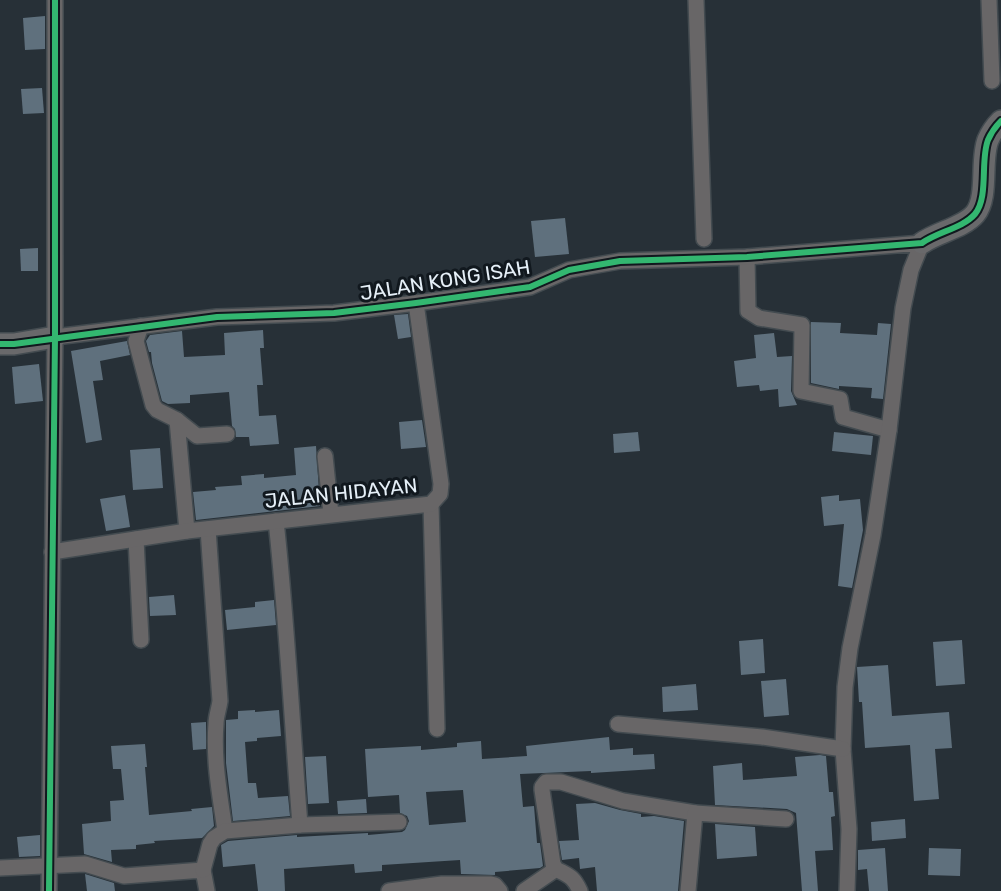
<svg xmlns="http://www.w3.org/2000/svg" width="1001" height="891" viewBox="0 0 1001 891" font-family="Rubik,sans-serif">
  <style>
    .building { fill: #5f707d; fill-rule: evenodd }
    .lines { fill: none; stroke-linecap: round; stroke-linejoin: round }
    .street-casing { stroke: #434b50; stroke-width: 18 }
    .secondary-casing { stroke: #434b50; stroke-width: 24 }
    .street { stroke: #686667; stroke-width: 15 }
    .secondary { stroke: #69696b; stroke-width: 21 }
    .cycleway-casing { stroke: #11181e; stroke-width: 10 }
    .cycleway { stroke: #33b770; stroke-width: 6 }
    .labels { text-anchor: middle; stroke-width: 6; stroke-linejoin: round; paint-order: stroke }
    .street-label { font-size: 20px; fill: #e5eff7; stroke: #11181e }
  </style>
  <rect width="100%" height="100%" fill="#273037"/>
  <g class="building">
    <polygon points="45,16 45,49 25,50 23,18"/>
    <polygon points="42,88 44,113 23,114 21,89"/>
    <polygon points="565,218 569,254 535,257 531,221"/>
    <polygon points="38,248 38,271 21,271 20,249"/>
    <polygon points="408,314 411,337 398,339 394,315"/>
    <polygon points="811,322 841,323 840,333 877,335 878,323 891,324 883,399 871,398 872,388 839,386 839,389 811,383"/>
    <polygon points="263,330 264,348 260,348 263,385 257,385 259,416 276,415 279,444 250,446 249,437 236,437 235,429 232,426 229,392 190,395 190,403 168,404 162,401 152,363 151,352 149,352 146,341 150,335 182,331 184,357 225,355 224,333"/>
    <polygon points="774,333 777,357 792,356 791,391 797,405 779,407 778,389 760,391 759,385 737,387 734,361 756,358 754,335"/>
    <polygon points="127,341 130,355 100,361 103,380 93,381 102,440 86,443 71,351"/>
    <polygon points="39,364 43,401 15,404 12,367"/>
    <polygon points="422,420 426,447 401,449 399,422"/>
    <polygon points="638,432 640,451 614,453 613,434"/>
    <polygon points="834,432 873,436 871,455 832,451"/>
    <polygon points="316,446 320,506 196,520 193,492 216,490 215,487 242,485 241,476 264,474 264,478 296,475 294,448"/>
    <polygon points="160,448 163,488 133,490 130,450"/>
    <polygon points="125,495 130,527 106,531 100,499"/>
    <polygon points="839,495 839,501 860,499 863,530 852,588 838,586 844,524 824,526 821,497"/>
    <polygon points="174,595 176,615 150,616 149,597"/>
    <polygon points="274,600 276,625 227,630 225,610 255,607 255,602"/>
    <polygon points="763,639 765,673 741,675 739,641"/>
    <polygon points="962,640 965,684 936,686 933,642"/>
    <polygon points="888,665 892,716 949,712 952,748 935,749 939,799 914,801 910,745 865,748 862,702 859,702 857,667"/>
    <polygon points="786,679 789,715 764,717 761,681"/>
    <polygon points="696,684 698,710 663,712 662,687"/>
    <polygon points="255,710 255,712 279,710 281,736 257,738 257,741 245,742 248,783 256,783 258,798 288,796 290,816 233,821 226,763 226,720 238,719 238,711"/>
    <polygon points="206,722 206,749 193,750 191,723"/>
    <path d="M609 737 610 750 633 748V755L654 754 655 769 591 773V771L520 774 523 807 534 806 537 843H540L543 866 540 868 495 872V875L461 874 460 860 382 865V871L355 873 354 864 284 869 285 891H258L255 864 223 867 221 845 228 841 297 835V837L368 833V835L402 832 405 830 409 821 407 816 400 813 399 795 368 797 365 749 421 746V750L457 747V743L481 741 482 759 527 756 526 746ZM463 790 466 822 429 825 426 792Z"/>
    <polygon points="145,744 147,767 145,767 149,815 192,811 191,809 212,807 214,826 202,838 154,841 155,843 136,845 136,849 111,850 112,862 84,854 82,824 111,821 110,801 124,800 121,769 113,769 111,746"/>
    <polygon points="820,755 826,756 829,792 833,792 835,816 831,817 833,850 815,851 818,891 802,891 796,813 787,809 715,805 713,766 742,763 743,780 797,776 795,757"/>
    <polygon points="326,756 329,803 308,804 305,757"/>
    <polygon points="366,799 367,813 338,814 337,801"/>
    <polygon points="595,803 620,810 641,814 641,817 654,816 684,821 678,891 597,891 595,867 580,869 579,858 562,860 559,841 579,840 576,804"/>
    <polygon points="905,819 906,838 872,841 871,822"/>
    <polygon points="715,824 755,827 757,856 717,859"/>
    <polygon points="40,835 40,856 19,857 17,837"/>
    <polygon points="885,848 888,891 869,891 867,869 858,870 858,850"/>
    <polygon points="929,848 961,849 960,876 928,875"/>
    <polygon points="85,874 114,883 115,891 87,891"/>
  </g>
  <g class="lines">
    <defs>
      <g id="street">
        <polyline points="696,0 704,239"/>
        <polyline points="989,0 992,81"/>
        <polyline points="747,257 748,311 759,318 802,325 801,391 840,399 843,417 889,430"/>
        <polyline points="141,326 136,341 153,405 157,410 177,420"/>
        <polyline points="55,337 217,317 334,313 416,303 530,287 569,270 620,261 747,257 922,243 911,270 903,308 889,430 873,535 850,648 845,687 843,749 849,829 847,891"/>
        <polyline points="325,456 331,514"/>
        <polyline points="431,504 437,729"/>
        <path d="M276 521C287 622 292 724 300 825"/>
        <path d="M208 529 220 701C219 709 216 716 216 724 213 759 220 796 225 831"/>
        <polyline points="187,531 177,420 197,436 227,434"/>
        <polyline points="136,539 141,640"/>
        <polyline points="52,552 187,531 431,504 440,494 441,484 416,303"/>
        <polyline points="618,724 762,737 843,749"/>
        <polyline points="0,868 85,864 124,876 203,870 207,891"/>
        <polyline points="203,870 210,844 214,838 225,831 300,825 399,822"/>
        <polyline points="49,891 55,337 55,0"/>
        <polyline points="389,891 442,884 491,884 495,885 500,891"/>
        <polyline points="524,891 556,869"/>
        <path d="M580 891C573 876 569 876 556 869L553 864 542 790V787L546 782H561L623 801 695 813"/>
        <polyline points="688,891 695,813 786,819"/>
      </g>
      <g id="secondary">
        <path d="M922 243C937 232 963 228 975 214 989 197 980 160 988 140 991 133 996 126 1001 121"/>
        <polyline points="0,344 14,344 55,337"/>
      </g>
    </defs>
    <use href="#street" class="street-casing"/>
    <use href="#secondary" class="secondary-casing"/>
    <use href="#street" class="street"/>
    <use href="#secondary" class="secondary"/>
    <defs>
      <g id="cycleway">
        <path d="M0 344H14L217 317 334 313 416 303 530 287 569 270 620 261 747 257 922 243C937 232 963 228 975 214 989 197 980 160 988 140 991 133 996 126 1001 121"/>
        <polyline points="49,891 55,337 55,0"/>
      </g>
    </defs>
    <use href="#cycleway" class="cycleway-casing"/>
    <use href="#cycleway" class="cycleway"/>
  </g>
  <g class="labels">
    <g class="street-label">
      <text transform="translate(445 280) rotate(-9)" y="7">JALAN KONG ISAH</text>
      <text transform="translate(341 493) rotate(-6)" y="7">JALAN HIDAYAN</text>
    </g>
  </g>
</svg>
